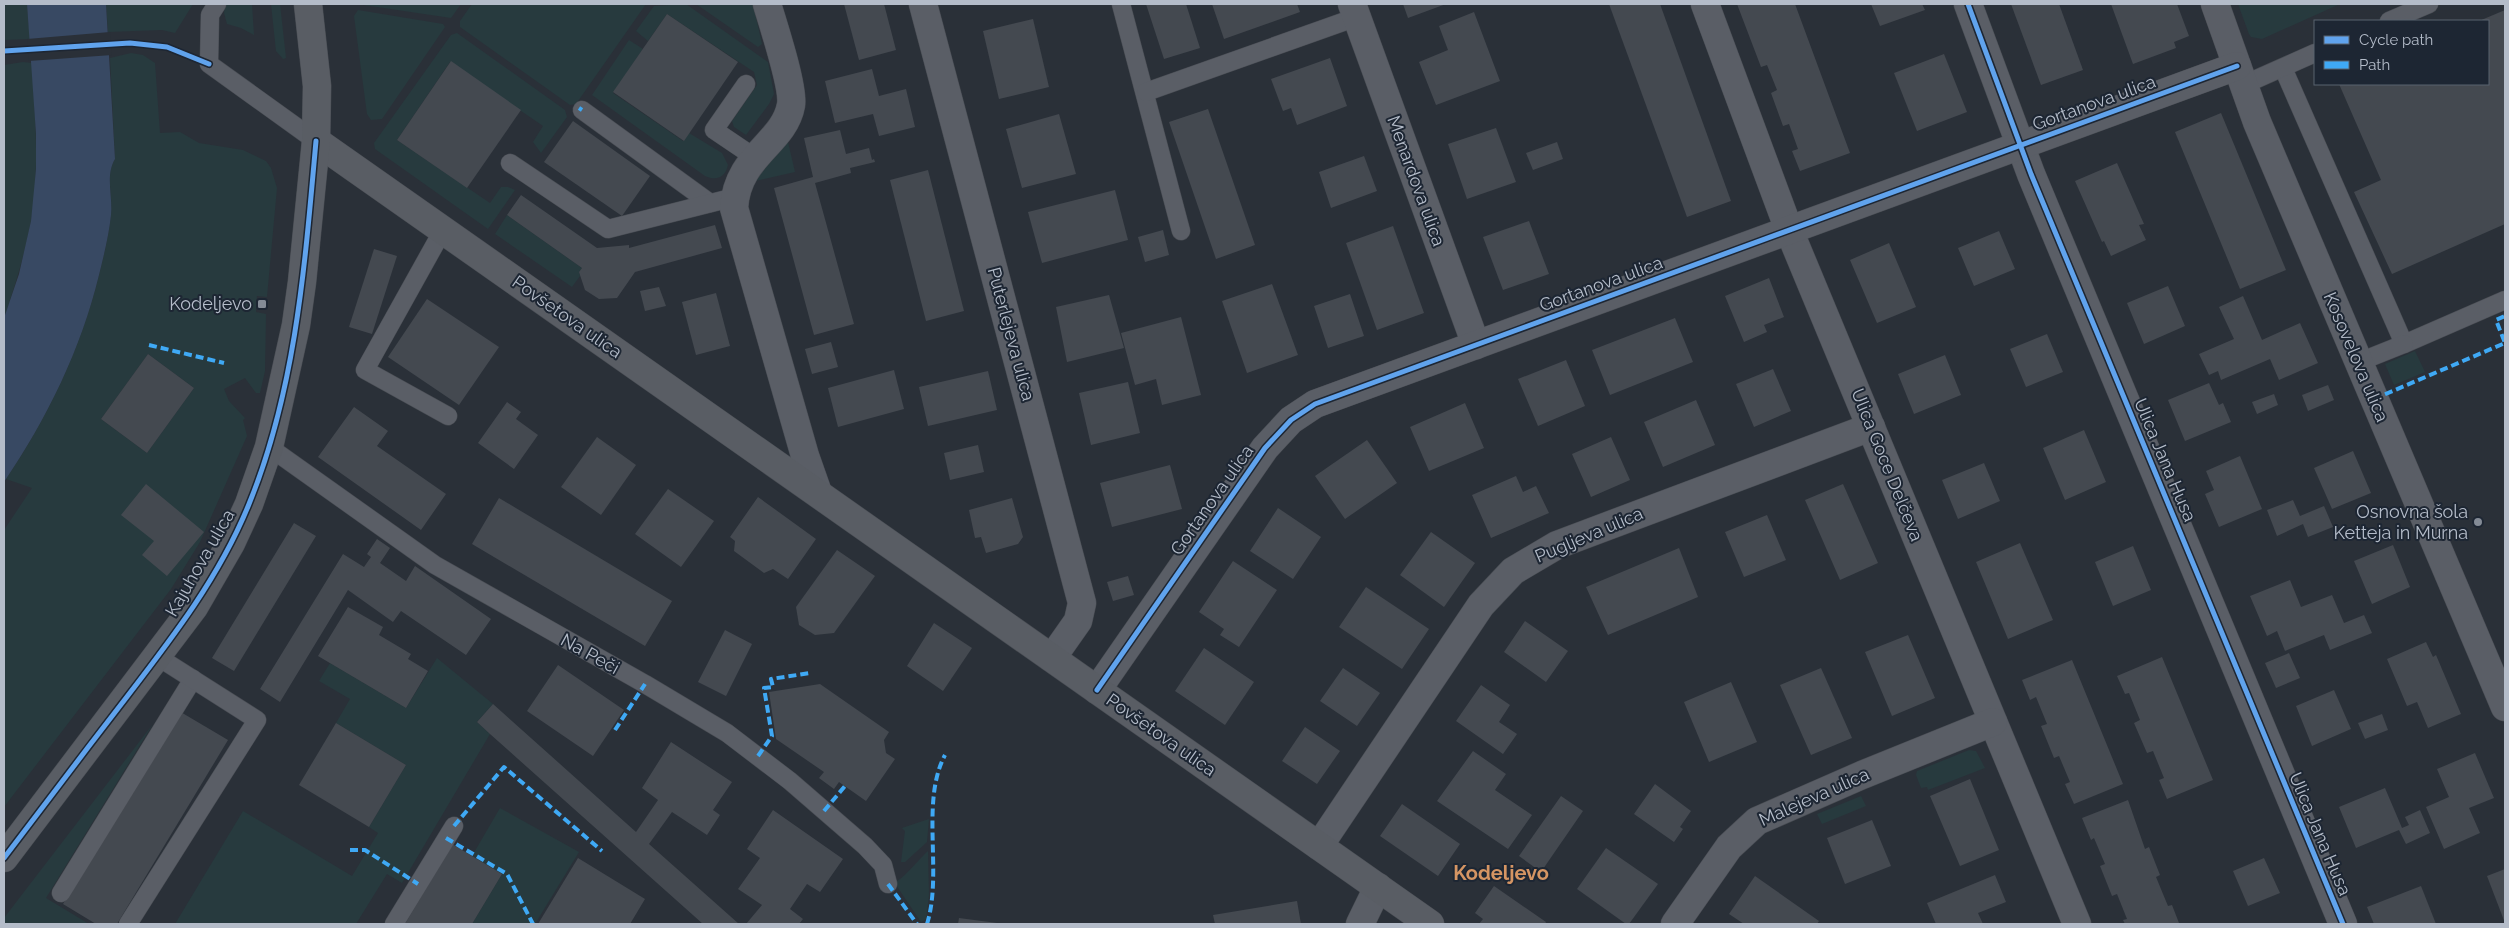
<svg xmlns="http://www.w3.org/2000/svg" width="2509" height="928" viewBox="0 0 2509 928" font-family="Raleway,sans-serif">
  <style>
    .green { fill: #273a3e; fill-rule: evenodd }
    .water { fill: #384963 }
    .pier { fill: #2a3038 }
    .building { fill: #444950 }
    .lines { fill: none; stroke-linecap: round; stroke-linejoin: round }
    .lane-casing { stroke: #484c53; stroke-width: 19 }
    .street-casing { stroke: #484c53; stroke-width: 29 }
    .secondary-casing { stroke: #484c53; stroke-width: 29 }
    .lane { stroke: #5a5e66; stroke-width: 18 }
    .street { stroke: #5a5e66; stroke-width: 28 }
    .secondary { stroke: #595d64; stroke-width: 28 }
    .quiet { stroke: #3fa9f5; stroke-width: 4; stroke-dasharray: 8 4; stroke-linecap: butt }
    .cycleway-casing { stroke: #1d2633; stroke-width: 8 }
    .cycleway { stroke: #60a3ed; stroke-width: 5 }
    .poi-dot { fill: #848b96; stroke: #1d2633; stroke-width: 2 }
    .labels { text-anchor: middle; stroke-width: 4; stroke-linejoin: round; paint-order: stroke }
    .street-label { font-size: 18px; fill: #b4bcc9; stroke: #1d2633 }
    .poi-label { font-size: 18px; fill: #b4bcc9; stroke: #1d2633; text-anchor: end }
    .quarter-label { font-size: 20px; font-weight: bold; fill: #d59563; stroke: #1d2633 }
  </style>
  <rect width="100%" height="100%" fill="#2a3038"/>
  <g class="green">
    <polygon points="4,4 27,4 30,39 4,40"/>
    <polygon points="106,4 193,4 175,33 162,30 108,32"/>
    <polygon points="225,4 252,4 254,35 241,28 227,24 224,13"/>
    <polygon points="271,4 280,4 286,58 283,59 276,51"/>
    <polygon points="357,4 461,4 451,18"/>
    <polygon points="472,4 646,4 576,104 570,105 460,27 460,21"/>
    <polygon points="686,4 768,62 774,94 769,104 746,135 734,127 732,121 757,85 754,72 667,14 648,41 636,31 654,6"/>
    <polygon points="696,4 753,4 762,44 758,47"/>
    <polygon points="2238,4 2340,4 2262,39 2251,37 2249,34"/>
    <polygon points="358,10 443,24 445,27 382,119 371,120 367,114 354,16"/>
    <polygon points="457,33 565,110 567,117 541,153 533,142 543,126 450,62 397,140 490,203 501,187 508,187 515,190 488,229 375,149 374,143 451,35"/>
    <path d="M629 40 643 49 613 93 683 141 689 133 722 153 728 165C725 178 716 181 705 176L592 95Z"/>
    <path d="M131 53 143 55 155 63 160 133 180 132 199 143 243 150 266 161 271 168 277 188 267 297 257 296 256 312 266 314 265 371 260 393H256L245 378 224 389 229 401 245 418 243 420 247 436 200 542 171 589 4 807V530L32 488 6 479C48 417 81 348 99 275 104 255 109 234 111 214 113 195 105 176 115 159L110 58ZM148 354 194 388 147 453 101 419Z"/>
    <path d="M23 62 32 63C35 116 40 169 31 221 25 254 15 286 4 318V65Z"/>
    <polygon points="788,142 795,172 751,182 781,145"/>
    <polygon points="507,215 582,268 579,272 580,276 572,287 495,234"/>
    <polygon points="2415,351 2425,372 2394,385 2385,364"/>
    <polygon points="437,658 493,704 477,722 490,734 402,883 387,874 356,924 175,924 243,811 352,876 378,833 369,827 406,765 336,723 350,699 319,681 330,663 406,708"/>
    <polygon points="153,724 46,898 89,924 4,924 4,918"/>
    <polygon points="1969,750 1976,751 1985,768 1928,790 1927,787 1921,788 1916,775 1917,771"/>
    <polygon points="1861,796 1866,806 1822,824 1817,814"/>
    <polygon points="500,808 579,852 535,924 472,924 502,874 472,856"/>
    <polygon points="929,819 927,842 905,862 901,862 905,831 902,828"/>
    <path d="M928 851 929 895 926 919 921 922 896 885 897 881C905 877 919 859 928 851Z"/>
  </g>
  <path class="water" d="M27 4H106L115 159C105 176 113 195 111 215 109 234 104 255 99 275 81 349 47 419 4 482V318L19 274 31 221 36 169V134Z"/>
  <polygon class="pier" points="110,32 112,55 29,61 27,39"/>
  <g class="building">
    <polygon points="844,4 884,4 896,50 859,60"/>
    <polygon points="1146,4 1186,4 1200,48 1164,59"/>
    <polygon points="1212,4 1297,4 1300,12 1224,39"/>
    <polygon points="1403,4 1446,4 1408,18"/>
    <polygon points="1609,4 1660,4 1731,201 1687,217"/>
    <polygon points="1737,4 1795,4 1850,153 1800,171 1792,151 1798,149 1789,124 1783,126 1771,93 1777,90 1767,65 1761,67"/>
    <polygon points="1871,4 1922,4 1925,10 1880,26"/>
    <polygon points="2011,4 2059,4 2083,70 2041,85"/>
    <polygon points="2111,4 2177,4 2189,36 2174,42 2176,48 2133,64"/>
    <polygon points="2505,10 2505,224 2392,274 2354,192 2381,180 2339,84 2488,84 2488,21 2479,21"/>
    <polygon points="1474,12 1500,81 1436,105 1419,62 1448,50 1439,26"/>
    <polygon points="667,14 738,62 684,141 613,92"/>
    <polygon points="1033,19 1049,87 999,99 983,31"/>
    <polygon points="1944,54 1967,112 1917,131 1894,73"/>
    <polygon points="1330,58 1347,106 1297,125 1291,108 1283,111 1271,79"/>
    <polygon points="451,61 521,110 467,188 397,140"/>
    <polygon points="872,69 879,96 906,89 915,127 879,136 873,114 835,123 825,81"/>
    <polygon points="1208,109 1255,245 1216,259 1169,122"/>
    <polygon points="2221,113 2286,270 2240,289 2175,132"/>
    <polygon points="1059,114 1076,174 1022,188 1006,129"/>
    <polygon points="573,121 650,176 622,216 544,162"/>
    <polygon points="1496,128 1516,182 1467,199 1448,144"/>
    <polygon points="840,130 846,154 869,148 872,160 874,159 875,162 850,168 851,173 815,183 854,324 814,335 774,188 813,177 804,138"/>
    <polygon points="1557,142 1563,159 1533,170 1526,153"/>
    <polygon points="1364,156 1377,191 1331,208 1319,172"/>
    <polygon points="2117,163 2144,224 2139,225 2146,240 2111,256 2104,241 2102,242 2075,181"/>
    <polygon points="928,170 964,311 926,321 890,180"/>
    <polygon points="1115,190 1128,240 1042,263 1028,212"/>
    <polygon points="521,195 597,248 629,245 629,248 715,225 722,248 635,272 617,298 599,299 585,290 579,272 582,268 507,215"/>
    <polygon points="1529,221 1549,274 1503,290 1483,237"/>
    <polygon points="1393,226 1424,313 1377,330 1346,243"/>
    <polygon points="1163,230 1169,255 1145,262 1138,237"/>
    <polygon points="1999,231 2015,269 1974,286 1958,248"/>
    <polygon points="1889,243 1916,307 1877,323 1850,260"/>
    <polygon points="374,249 397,256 372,334 349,327"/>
    <polygon points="1769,278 1784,317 1764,325 1767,332 1744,342 1725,296"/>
    <polygon points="1272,284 1298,355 1247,373 1222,301"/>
    <polygon points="2168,286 2185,326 2144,344 2127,303"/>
    <polygon points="659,287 666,306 645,311 640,291"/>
    <polygon points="716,293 730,346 696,355 682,302"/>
    <polygon points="1350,294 1364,336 1328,348 1314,306"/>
    <polygon points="1109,295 1124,348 1067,362 1056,307"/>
    <polygon points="2243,296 2262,340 2300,323 2318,363 2279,380 2270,359 2221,380 2218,371 2209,375 2199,354 2234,339 2219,307"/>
    <polygon points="427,299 499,347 459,405 388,357"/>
    <polygon points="1181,317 1201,395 1162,405 1156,379 1135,385 1121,333"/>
    <polygon points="1675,318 1693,362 1610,395 1592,350"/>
    <polygon points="2047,334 2063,372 2026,387 2010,349"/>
    <polygon points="831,342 838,367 812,374 805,349"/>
    <polygon points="148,354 194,388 147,453 101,419"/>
    <polygon points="1945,355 1961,395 1914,414 1898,374"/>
    <polygon points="1566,360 1585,406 1538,426 1518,379"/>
    <polygon points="1773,369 1791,411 1754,427 1736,384"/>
    <polygon points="894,370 904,409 838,427 828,388"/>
    <polygon points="988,371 997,410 928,426 919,387"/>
    <polygon points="1128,382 1140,433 1091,445 1079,393"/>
    <polygon points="2209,383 2219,405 2223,403 2231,422 2185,441 2168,400"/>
    <polygon points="2328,385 2334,400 2308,411 2302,395"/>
    <polygon points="2274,394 2278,405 2257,414 2252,402"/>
    <polygon points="1696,400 1715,445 1663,467 1644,422"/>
    <polygon points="507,402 521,412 516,419 538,435 514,469 478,443"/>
    <polygon points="1465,403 1484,448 1429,471 1410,427"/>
    <polygon points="354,407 388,431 377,446 446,494 421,530 318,457"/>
    <polygon points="2084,430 2106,482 2065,500 2043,448"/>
    <polygon points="597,437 636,465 601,515 561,487"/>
    <polygon points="1611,437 1630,480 1591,497 1572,454"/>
    <polygon points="1367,440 1397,483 1345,519 1315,476"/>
    <polygon points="978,445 984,472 950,480 944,453"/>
    <polygon points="2353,451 2371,493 2332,509 2314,468"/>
    <polygon points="2240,456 2262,509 2219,527 2205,494 2214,490 2206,471"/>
    <polygon points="1984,463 2000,501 1958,519 1942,480"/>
    <polygon points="1170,465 1182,509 1112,527 1100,483"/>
    <polygon points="1516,476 1523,492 1536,486 1549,513 1491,538 1472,495"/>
    <polygon points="146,484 204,532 167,576 142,555 154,541 121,515"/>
    <polygon points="1843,484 1878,563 1840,580 1805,500"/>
    <polygon points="668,489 714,521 681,567 635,534"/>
    <polygon points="758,497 816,539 788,579 773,569 764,573 734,551 735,541 730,537"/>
    <polygon points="499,498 672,601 645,646 472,544"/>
    <polygon points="1012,498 1023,537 1018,544 986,553 981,537 975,538 969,510"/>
    <polygon points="2293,500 2300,516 2324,506 2333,527 2308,537 2303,524 2277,536 2267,510"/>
    <polygon points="1278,508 1321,537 1293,579 1250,551"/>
    <polygon points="1767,515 1786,560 1744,577 1725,532"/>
    <polygon points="294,523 316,536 234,671 212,658"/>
    <polygon points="1431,532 1475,563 1444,607 1400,575"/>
    <polygon points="377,539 390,548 380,563 406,581 415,566 491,619 466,655 401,611 393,622 348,590 280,702 260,689 343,554 364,567 371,557 367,554"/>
    <polygon points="2020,543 2053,620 2008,639 1976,562"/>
    <polygon points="2393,545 2410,587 2372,604 2354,561"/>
    <polygon points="2133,546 2151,590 2113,606 2095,562"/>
    <polygon points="1679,548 1698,597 1608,635 1586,587"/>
    <polygon points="837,550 875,576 834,633 815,635 799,625 796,607"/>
    <polygon points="1233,561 1277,590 1239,647 1220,635 1224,629 1199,612"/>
    <polygon points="1128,576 1134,595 1113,601 1107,582"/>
    <polygon points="2290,580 2301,607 2332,595 2344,623 2364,615 2372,633 2330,650 2324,635 2285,651 2277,631 2267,636 2250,596"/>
    <polygon points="1366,587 1429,629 1402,669 1339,627"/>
    <polygon points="348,607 383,627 379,635 411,654 408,659 428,671 406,708 318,656"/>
    <polygon points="1525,621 1568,651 1546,682 1504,652"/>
    <polygon points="934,623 972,648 943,691 907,666"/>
    <polygon points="725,630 752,644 726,696 698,682"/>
    <polygon points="1908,635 1935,698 1892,716 1865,652"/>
    <polygon points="2426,642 2433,657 2436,655 2461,714 2428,728 2417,702 2407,706 2387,659"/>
    <polygon points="1204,648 1254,682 1225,725 1175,691"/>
    <polygon points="2289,653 2300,678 2276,688 2265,663"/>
    <polygon points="2162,657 2213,780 2167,799 2159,780 2164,778 2153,751 2147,753 2134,723 2140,720 2129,693 2125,694 2117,676"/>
    <polygon points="2072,660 2123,784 2074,804 2065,784 2070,782 2059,756 2054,758 2041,726 2047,724 2036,697 2030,700 2022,680"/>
    <polygon points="558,665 624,710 593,756 527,711"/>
    <polygon points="1343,668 1380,693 1357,726 1320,701"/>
    <polygon points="1821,668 1852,738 1811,755 1780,685"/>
    <polygon points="1731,682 1757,742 1709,762 1684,702"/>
    <polygon points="820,684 889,732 884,740 886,753 895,759 866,801 839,782 834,789 819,778 824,772 776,739 769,692"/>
    <polygon points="1481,685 1510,705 1499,722 1517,734 1503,754 1456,721"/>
    <polygon points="2334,690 2351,729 2312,746 2296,706"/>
    <polygon points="493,704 636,832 658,800 642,788 671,742 732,782 713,810 720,815 707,835 672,812 649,844 739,924 703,924 490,734 477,722"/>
    <polygon points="179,711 228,740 117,924 96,924 63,904"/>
    <polygon points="2382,714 2388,730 2365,739 2358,723"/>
    <polygon points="336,723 406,765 369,827 299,785"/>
    <polygon points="1305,727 1340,751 1317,784 1282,761"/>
    <polygon points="1473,751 1506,774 1495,790 1532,815 1508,849 1437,801"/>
    <polygon points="2475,753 2494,798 2469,808 2480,833 2444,849 2426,807 2449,797 2437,769"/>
    <polygon points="1970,779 1999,850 1960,866 1930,796"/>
    <polygon points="1655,784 1691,811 1680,827 1683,829 1674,842 1634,814"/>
    <polygon points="2385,788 2402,828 2409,825 2405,817 2420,810 2430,833 2406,844 2399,830 2356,848 2339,807"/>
    <polygon points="1561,796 1583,811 1541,872 1519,856"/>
    <polygon points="2128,800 2145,849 2149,847 2160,875 2156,877 2163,894 2168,906 2172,905 2179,923 2176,924 2125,924 2123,920 2127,919 2117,894 2112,896 2100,866 2105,864 2094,838 2091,840 2082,818"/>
    <polygon points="1402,804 1460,844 1438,876 1380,836"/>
    <polygon points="773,810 843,859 820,892 807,884 790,909 803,919 799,924 746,924 762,905 738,889 760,858 747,849"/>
    <polygon points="1872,820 1891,866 1845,884 1827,838"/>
    <polygon points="452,844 502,874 472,924 405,924"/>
    <polygon points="1606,848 1658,884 1629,924 1626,924 1577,889"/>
    <polygon points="578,858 645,899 630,924 538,924"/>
    <polygon points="2264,858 2280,893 2248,906 2233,871"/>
    <polygon points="2505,869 2505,923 2487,876"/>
    <polygon points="1995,875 2006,902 1978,913 1983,924 1936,924 1927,903"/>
    <polygon points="1755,876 1819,921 1817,924 1744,924 1729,914"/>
    <polygon points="1494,886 1546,922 1545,924 1479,924 1483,919 1475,913"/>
    <polygon points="2421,886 2436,924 2374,924 2367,907"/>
    <polygon points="1297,901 1301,924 1215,924 1213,915"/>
    <polygon points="959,918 997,923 997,924 958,924"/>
  </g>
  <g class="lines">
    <defs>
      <g id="lane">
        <polyline points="217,4 210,15 209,64 316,141"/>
        <polyline points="1121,4 1181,231"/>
        <polyline points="2389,21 2429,4"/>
        <polyline points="2283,68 2404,344 2505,300"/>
        <polyline points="746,84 714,130 754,157"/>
        <polyline points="2243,85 2315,53"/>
        <polyline points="1146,92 1357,17"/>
        <polyline points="582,110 710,203"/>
        <polyline points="510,163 608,229 735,197"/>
        <polyline points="443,230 365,370 448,416"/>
        <polyline points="2359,362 2404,344"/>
        <polyline points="269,447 435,565 645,684 727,733 790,781 865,846 883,865 888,884"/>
        <polyline points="61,893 193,679"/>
        <polyline points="128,924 257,720 158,657"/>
        <polyline points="394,924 454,826"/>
      </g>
      <g id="street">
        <path d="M767 4C773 24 794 88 791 105 784 144 737 155 734 208L805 456 818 493"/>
        <polyline points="923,4 1082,603 1078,621 1052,658"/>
        <polyline points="1352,4 1476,345"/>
        <polyline points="1705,4 1789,230 2077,924"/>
        <polyline points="1968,4 2031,174 2343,924"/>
        <polyline points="2215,4 2257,122 2505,707"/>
        <polyline points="1097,690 1265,448 1291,420 1315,404 2237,66"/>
        <polyline points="1319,846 1481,605 1513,571 1557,545 1871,427"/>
        <polyline points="1360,924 1378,887"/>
        <polyline points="1675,924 1729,847 1757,821 1862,775 1993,722"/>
      </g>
      <g id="secondary">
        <polyline points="316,141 1430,924"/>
        <polyline points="4,858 194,607 231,543 249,504 269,447 296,325 302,282 316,141 317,86 308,4"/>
      </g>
    </defs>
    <use href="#lane" class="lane-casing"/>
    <use href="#street" class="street-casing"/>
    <use href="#secondary" class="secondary-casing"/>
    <use href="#lane" class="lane"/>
    <use href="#street" class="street"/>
    <use href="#secondary" class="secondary"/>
    <g class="quiet">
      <polyline points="579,108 582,110"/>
      <polyline points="149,345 224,363"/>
      <polyline points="2374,399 2505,343 2496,320 2505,316"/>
      <polyline points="615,730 645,684"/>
      <polyline points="758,756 772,736 764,688 773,687 771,679 810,673"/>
      <polyline points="824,811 845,786"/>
      <polyline points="454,826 504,767 602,851"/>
      <polyline points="446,838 507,874 533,924"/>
      <polyline points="350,850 365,850 418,884"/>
      <polyline points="888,884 917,924"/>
      <path d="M927 924C943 873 920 802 945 755"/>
    </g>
    <defs>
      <g id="cycleway">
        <polyline points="1968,4 2031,174 2343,924"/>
        <polyline points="4,51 130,43 167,47 209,64"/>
        <polyline points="1097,690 1265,448 1291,420 1315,404 2237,66"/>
        <path d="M4 858C45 804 85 751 126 698 173 637 220 576 249 504 296 389 305 263 316 141"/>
      </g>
    </defs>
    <use href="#cycleway" class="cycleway-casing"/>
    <use href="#cycleway" class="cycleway"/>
  </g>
  <g class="poi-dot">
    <rect x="257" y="299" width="10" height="10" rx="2.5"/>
    <circle cx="2478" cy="522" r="5"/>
  </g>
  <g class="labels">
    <g class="street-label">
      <text transform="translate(2094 103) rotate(-20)" y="6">Gortanova ulica</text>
      <text transform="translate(1416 181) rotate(70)" y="6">Menardova ulica</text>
      <text transform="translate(1601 284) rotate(-20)" y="6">Gortanova ulica</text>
      <text transform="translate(567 317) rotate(35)" y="6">Povšetova ulica</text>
      <text transform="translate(1011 334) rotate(75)" y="6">Puterlejeva ulica</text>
      <text transform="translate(2356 357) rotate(67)" y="6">Kosovelova ulica</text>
      <text transform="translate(2165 460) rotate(67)" y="6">Ulica Jana Husa</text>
      <text transform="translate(1887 465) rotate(68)" y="6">Ulica Goce Delčeva</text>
      <text transform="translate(1212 500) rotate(-55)" y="6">Gortanova ulica</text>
      <text transform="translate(1589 535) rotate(-23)" y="6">Pugljeva ulica</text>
      <text transform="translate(200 563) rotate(-60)" y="6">Kajuhova ulica</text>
      <text transform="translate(590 654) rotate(29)" y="6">Na Peči</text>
      <text transform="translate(1161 735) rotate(35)" y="6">Povšetova ulica</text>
      <text transform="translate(1814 797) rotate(-24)" y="6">Malejeva ulica</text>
      <text transform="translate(2320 834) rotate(67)" y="6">Ulica Jana Husa</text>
    </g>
    <g class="poi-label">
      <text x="252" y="310">Kodeljevo</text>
      <text x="2468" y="518">Osnovna šola<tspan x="2468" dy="21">Ketteja in Murna</tspan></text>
    </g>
    <g class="quarter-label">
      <text x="1501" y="880">Kodeljevo</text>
    </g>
  </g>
  <rect width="2509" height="928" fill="none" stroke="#b4bcc9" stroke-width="10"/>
  <rect x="2314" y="20" width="175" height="65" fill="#1d2633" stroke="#59626f"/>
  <rect x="2324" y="36" width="25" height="8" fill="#60a3ed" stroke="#59626f"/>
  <text x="2359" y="45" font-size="15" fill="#b4bcc9">Cycle path</text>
  <rect x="2324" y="61" width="25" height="8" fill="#3fa9f5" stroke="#59626f"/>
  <text x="2359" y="70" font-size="15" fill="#b4bcc9">Path</text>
</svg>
